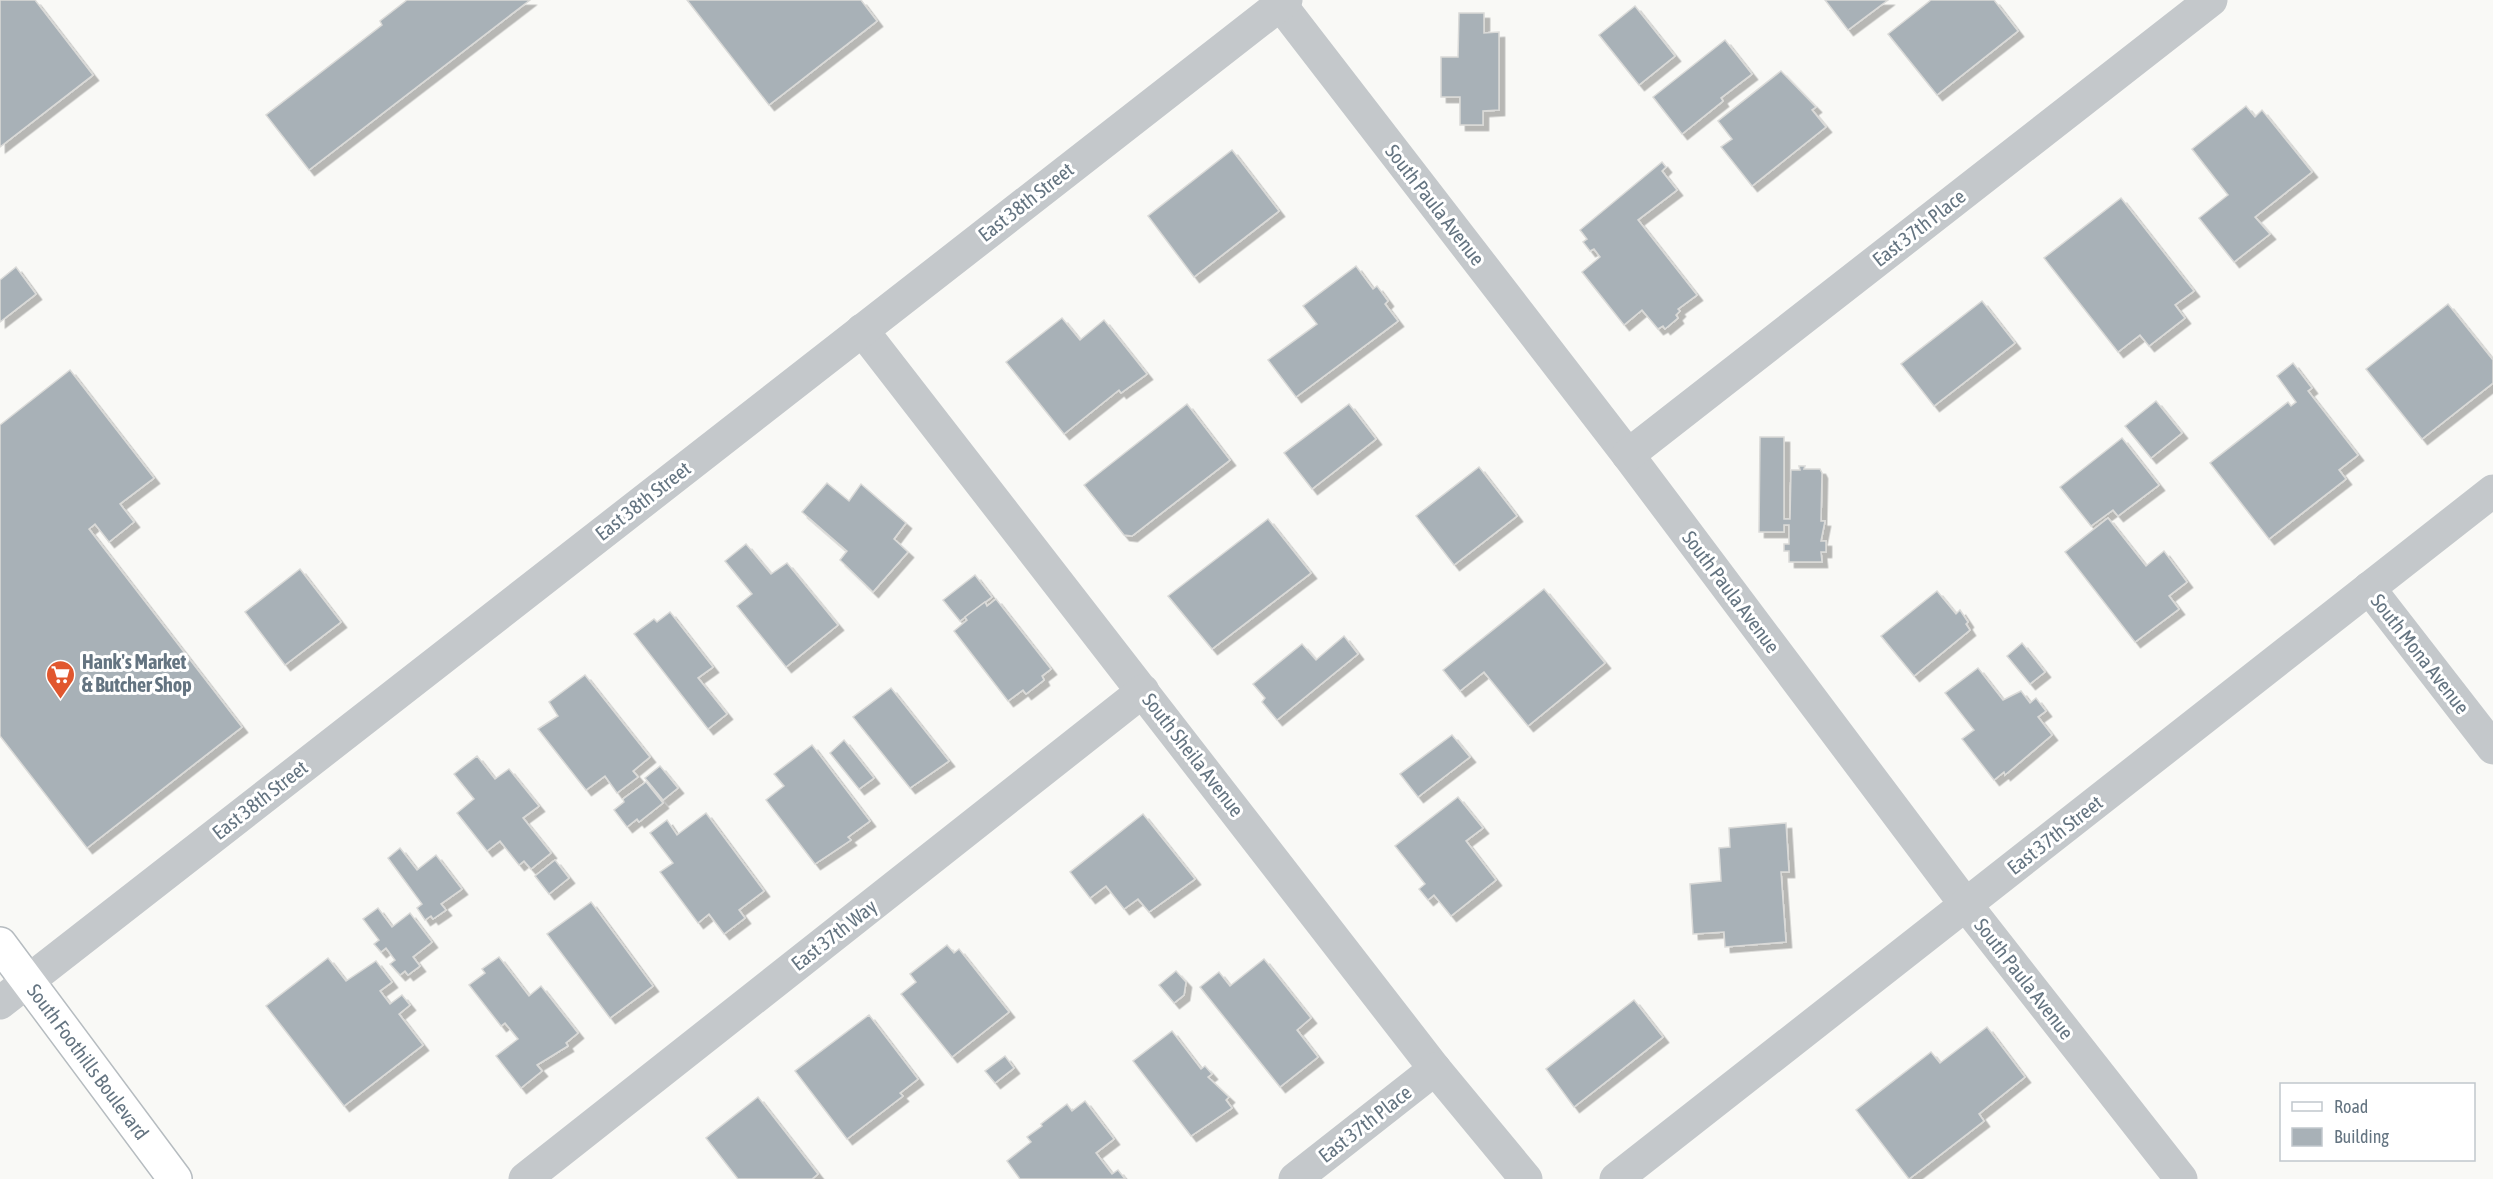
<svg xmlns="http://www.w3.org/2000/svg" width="2493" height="1179" viewBox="0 0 2493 1179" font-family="'Asap Condensed',sans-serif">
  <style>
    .building { fill: #a8b1b7; stroke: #dadad8; stroke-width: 1.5; filter: url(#shadow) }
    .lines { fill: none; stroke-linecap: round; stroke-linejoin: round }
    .secondary-casing { stroke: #b6bcc0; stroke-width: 36 }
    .minor { stroke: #c4c8cb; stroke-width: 33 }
    .secondary { stroke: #fff; stroke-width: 33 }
    .labels { text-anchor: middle; stroke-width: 6; stroke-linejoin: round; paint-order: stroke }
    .street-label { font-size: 20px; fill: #647481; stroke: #fff }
    .poi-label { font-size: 20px; font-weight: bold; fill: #647481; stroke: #fff; text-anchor: start }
  </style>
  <defs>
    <filter id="shadow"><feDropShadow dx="5.5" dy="5.5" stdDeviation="0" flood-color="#0004"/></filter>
  </defs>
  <rect width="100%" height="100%" fill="#f9f9f6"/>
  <g class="building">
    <polygon points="0,0 35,0 93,75 0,147"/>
    <polygon points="407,0 530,0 309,170 266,115 382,25 380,21"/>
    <polygon points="687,0 861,0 877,21 769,105"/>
    <polygon points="1825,0 1888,0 1848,30"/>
    <polygon points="1931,0 1994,0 2018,31 1937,95 1888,34"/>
    <polygon points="1635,6 1675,56 1639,85 1599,35"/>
    <polygon points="1459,13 1484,13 1484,33 1499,32 1499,110 1483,111 1483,125 1460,125 1460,97 1441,97 1441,57 1458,57"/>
    <polygon points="1725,40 1752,74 1721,98 1723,101 1682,134 1653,97"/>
    <polygon points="1781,71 1816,107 1812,110 1826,127 1752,186 1721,147 1732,139 1718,121"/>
    <polygon points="2246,106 2255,117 2262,110 2312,172 2255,217 2270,234 2234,262 2199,218 2228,195 2192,149"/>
    <polygon points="1232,150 1279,211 1194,277 1148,216"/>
    <polygon points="1662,162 1666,167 1662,171 1677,190 1638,220 1697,295 1678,309 1680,311 1676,315 1678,318 1665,329 1663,326 1658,329 1642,310 1624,325 1582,272 1600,257 1594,249 1590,251 1583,242 1587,239 1580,230"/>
    <polygon points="2121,198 2194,291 2175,305 2185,318 2149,346 2140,335 2118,352 2044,258"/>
    <polygon points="1356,266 1373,289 1377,286 1388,301 1385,304 1398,321 1296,397 1268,360 1317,324 1303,306"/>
    <polygon points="16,267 36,294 0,322 0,280"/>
    <polygon points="1982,301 2015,343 1934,406 1901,364"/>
    <polygon points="2448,304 2493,360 2493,383 2422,439 2366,369"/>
    <polygon points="1062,318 1080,340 1104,320 1147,374 1121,393 1119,390 1064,434 1006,362"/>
    <polygon points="2293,363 2312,388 2308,391 2358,455 2339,470 2346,479 2269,539 2210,463 2288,402 2291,406 2296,402 2277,376"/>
    <polygon points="70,370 154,478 120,504 134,522 109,542 95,524 89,529 242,727 87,848 0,736 0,425"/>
    <polygon points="2156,401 2182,433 2151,458 2125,426"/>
    <polygon points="1187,404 1230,460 1132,536 1124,535 1084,485"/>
    <polygon points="1349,404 1376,439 1312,489 1284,453"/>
    <polygon points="1760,437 1784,437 1784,519 1790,519 1791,470 1800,470 1799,466 1805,466 1804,469 1820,469 1822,473 1821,521 1825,521 1821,541 1826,541 1826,552 1821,552 1822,562 1789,562 1789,551 1784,551 1784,544 1789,544 1789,525 1784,525 1784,532 1759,532"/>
    <polygon points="2122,438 2159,485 2118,516 2113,510 2091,526 2060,487"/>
    <polygon points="1479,467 1517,516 1454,565 1416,516"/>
    <polygon points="827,483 849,501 861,484 906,523 894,539 908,552 873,592 840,560 847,551 802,512"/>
    <polygon points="2108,518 2146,566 2164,551 2187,582 2169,596 2179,609 2135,642 2065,552"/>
    <polygon points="1268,519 1311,573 1212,649 1168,596"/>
    <polygon points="746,544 771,574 787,563 838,625 786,667 737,606 752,594 725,561"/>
    <polygon points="300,569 341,622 285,665 245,612"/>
    <polygon points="975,575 992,597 960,621 943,600"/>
    <polygon points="1544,589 1605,663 1528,726 1484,672 1460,691 1443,670"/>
    <polygon points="1937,591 1956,614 1960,610 1968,622 1966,624 1970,630 1914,676 1881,636"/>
    <polygon points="996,599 1051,669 1042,676 1044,680 1026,694 1023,690 1008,701 954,631 967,620 965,617 985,602 987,606"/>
    <polygon points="670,612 713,667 698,678 727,714 708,729 634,634 654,619 657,622"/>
    <polygon points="1344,636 1358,654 1277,720 1262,702 1265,698 1253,684 1302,644 1316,660"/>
    <polygon points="2022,643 2045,672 2030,684 2007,656"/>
    <polygon points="1978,668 2003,700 2021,691 2030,703 2036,698 2046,711 2038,717 2052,735 2005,775 2004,772 1994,780 1962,739 1974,730 1945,693"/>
    <polygon points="585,675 650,757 633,771 638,777 617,793 605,776 586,790 538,729 558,716 549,702"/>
    <polygon points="891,688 949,761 910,788 853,717"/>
    <polygon points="1452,735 1470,757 1418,797 1400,774"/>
    <polygon points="844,740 874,778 859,789 830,753"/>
    <polygon points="812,745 870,821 848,837 851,840 815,864 766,800 784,786 774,774"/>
    <polygon points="477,756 495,779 509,769 539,806 523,818 551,853 531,869 524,861 519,865 500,841 487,851 457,813 474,799 454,774"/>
    <polygon points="660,766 678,788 663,800 645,778"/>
    <polygon points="646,782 663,803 639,822 637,819 627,827 614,810 624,802 623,799"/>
    <polygon points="1458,797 1483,828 1466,841 1496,880 1451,916 1434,895 1428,900 1419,889 1425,884 1395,846"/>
    <polygon points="706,813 764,891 739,910 745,918 724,934 709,914 698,923 660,872 673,863 650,833 667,820 677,835"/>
    <polygon points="1143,814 1195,879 1149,912 1138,899 1124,909 1106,886 1090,898 1070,872"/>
    <polygon points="1786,823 1789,872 1781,872 1786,942 1725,947 1724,932 1693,934 1690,884 1721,881 1719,848 1730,847 1729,828"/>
    <polygon points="400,848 417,870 436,855 462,889 441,904 446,910 433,919 431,916 425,920 417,908 422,904 388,858"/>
    <polygon points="555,860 569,878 549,894 535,876"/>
    <polygon points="591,902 653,986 610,1018 547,934"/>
    <polygon points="378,908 392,927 410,913 432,942 413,957 420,966 408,975 405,971 400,975 390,964 395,960 386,948 381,952 374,944 379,940 363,919"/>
    <polygon points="947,945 954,953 959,949 1009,1012 952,1057 901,994 916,982 910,974"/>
    <polygon points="499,957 529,996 541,986 578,1033 566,1043 568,1046 537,1065 542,1071 521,1088 496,1056 518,1039 505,1023 501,1026 469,985 485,973 482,969"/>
    <polygon points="328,958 346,981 376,961 392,982 380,991 390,1004 402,995 410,1005 399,1014 423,1045 344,1106 266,1006"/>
    <polygon points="1264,959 1311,1018 1297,1030 1318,1057 1280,1087 1200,987 1219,972 1230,986"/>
    <polygon points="1176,971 1186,982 1184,995 1174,1003 1159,985"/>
    <polygon points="1634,1000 1663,1037 1574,1107 1546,1069"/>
    <polygon points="869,1015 918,1079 900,1093 903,1096 847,1139 795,1071"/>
    <polygon points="1987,1027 2025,1077 1979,1114 1984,1121 1909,1179 1856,1110 1931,1052 1940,1063"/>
    <polygon points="1172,1031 1201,1069 1205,1066 1212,1074 1208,1077 1229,1097 1226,1100 1232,1108 1191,1136 1133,1061"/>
    <polygon points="1005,1056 1014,1068 995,1083 985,1071"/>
    <polygon points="758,1097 818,1174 812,1179 738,1179 706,1138"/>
    <polygon points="1085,1101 1114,1139 1096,1153 1112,1174 1118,1170 1125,1179 1020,1179 1007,1161 1031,1142 1027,1137 1042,1126 1041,1124 1067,1104 1072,1111"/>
  </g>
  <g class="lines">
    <defs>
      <g id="secondary">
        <path id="s1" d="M0 944 175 1179"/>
      </g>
    </defs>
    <use href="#secondary" class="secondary-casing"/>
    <g class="minor">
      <polyline points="1280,4 1628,455 1966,905 2181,1179"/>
      <polyline points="862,330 1435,1069 1526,1179"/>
      <polyline points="1628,455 2211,0"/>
      <polyline points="2369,588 2493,748"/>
      <polyline points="0,1003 1286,0"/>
      <polyline points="525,1179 1143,691"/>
      <polyline points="1295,1179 1435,1069"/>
      <polyline points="1616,1179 2493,491"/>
    </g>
    <use href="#secondary" class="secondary"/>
  </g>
  <defs>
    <symbol id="supermarket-pin" viewBox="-11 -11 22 30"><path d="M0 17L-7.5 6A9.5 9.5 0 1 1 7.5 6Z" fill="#e1572e" stroke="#fff"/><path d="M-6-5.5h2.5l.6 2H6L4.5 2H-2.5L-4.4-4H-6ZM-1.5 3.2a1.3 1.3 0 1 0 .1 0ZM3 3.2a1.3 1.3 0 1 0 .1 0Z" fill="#fff"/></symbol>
  </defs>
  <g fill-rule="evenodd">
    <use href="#supermarket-pin" x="44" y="658" width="33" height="45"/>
  </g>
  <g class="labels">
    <g class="street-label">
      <text transform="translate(1026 202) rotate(-38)" y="7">East 38th Street</text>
      <text transform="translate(1435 205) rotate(52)" y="7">South Paula Avenue</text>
      <text transform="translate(1919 228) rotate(-38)" y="7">East 37th Place</text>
      <text transform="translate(643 501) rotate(-38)" y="7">East 38th Street</text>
      <text transform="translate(1731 592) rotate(53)" y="7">South Paula Avenue</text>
      <text transform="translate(2420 654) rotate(52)" y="7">South Mona Avenue</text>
      <text transform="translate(1193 755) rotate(52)" y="7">South Sheila Avenue</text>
      <text transform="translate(260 800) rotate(-38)" y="7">East 38th Street</text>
      <text transform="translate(2055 835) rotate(-38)" y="7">East 37th Street</text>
      <text transform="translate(834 935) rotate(-38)" y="7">East 37th Way</text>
      <text transform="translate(2024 979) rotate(52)" y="7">South Paula Avenue</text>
      <text dy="7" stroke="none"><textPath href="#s1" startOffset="147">South Foothills Boulevard</textPath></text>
      <text transform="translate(1365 1124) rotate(-38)" y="7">East 37th Place</text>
    </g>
    <g class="poi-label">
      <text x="82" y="669">Hank's Market<tspan x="82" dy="23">&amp; Butcher Shop</tspan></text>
    </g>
  </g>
  <rect x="2280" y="1083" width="195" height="78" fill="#ffffff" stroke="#c1c7cd" stroke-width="1.5"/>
  <rect x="2292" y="1102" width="30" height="9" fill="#ffffff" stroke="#c1c7cd" stroke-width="1.5"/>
  <text x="2334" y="1113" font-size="18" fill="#647481">Road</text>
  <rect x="2292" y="1128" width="30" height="18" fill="#a8b1b7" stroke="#c1c7cd" stroke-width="1.5"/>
  <text x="2334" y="1143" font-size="18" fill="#647481">Building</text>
</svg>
